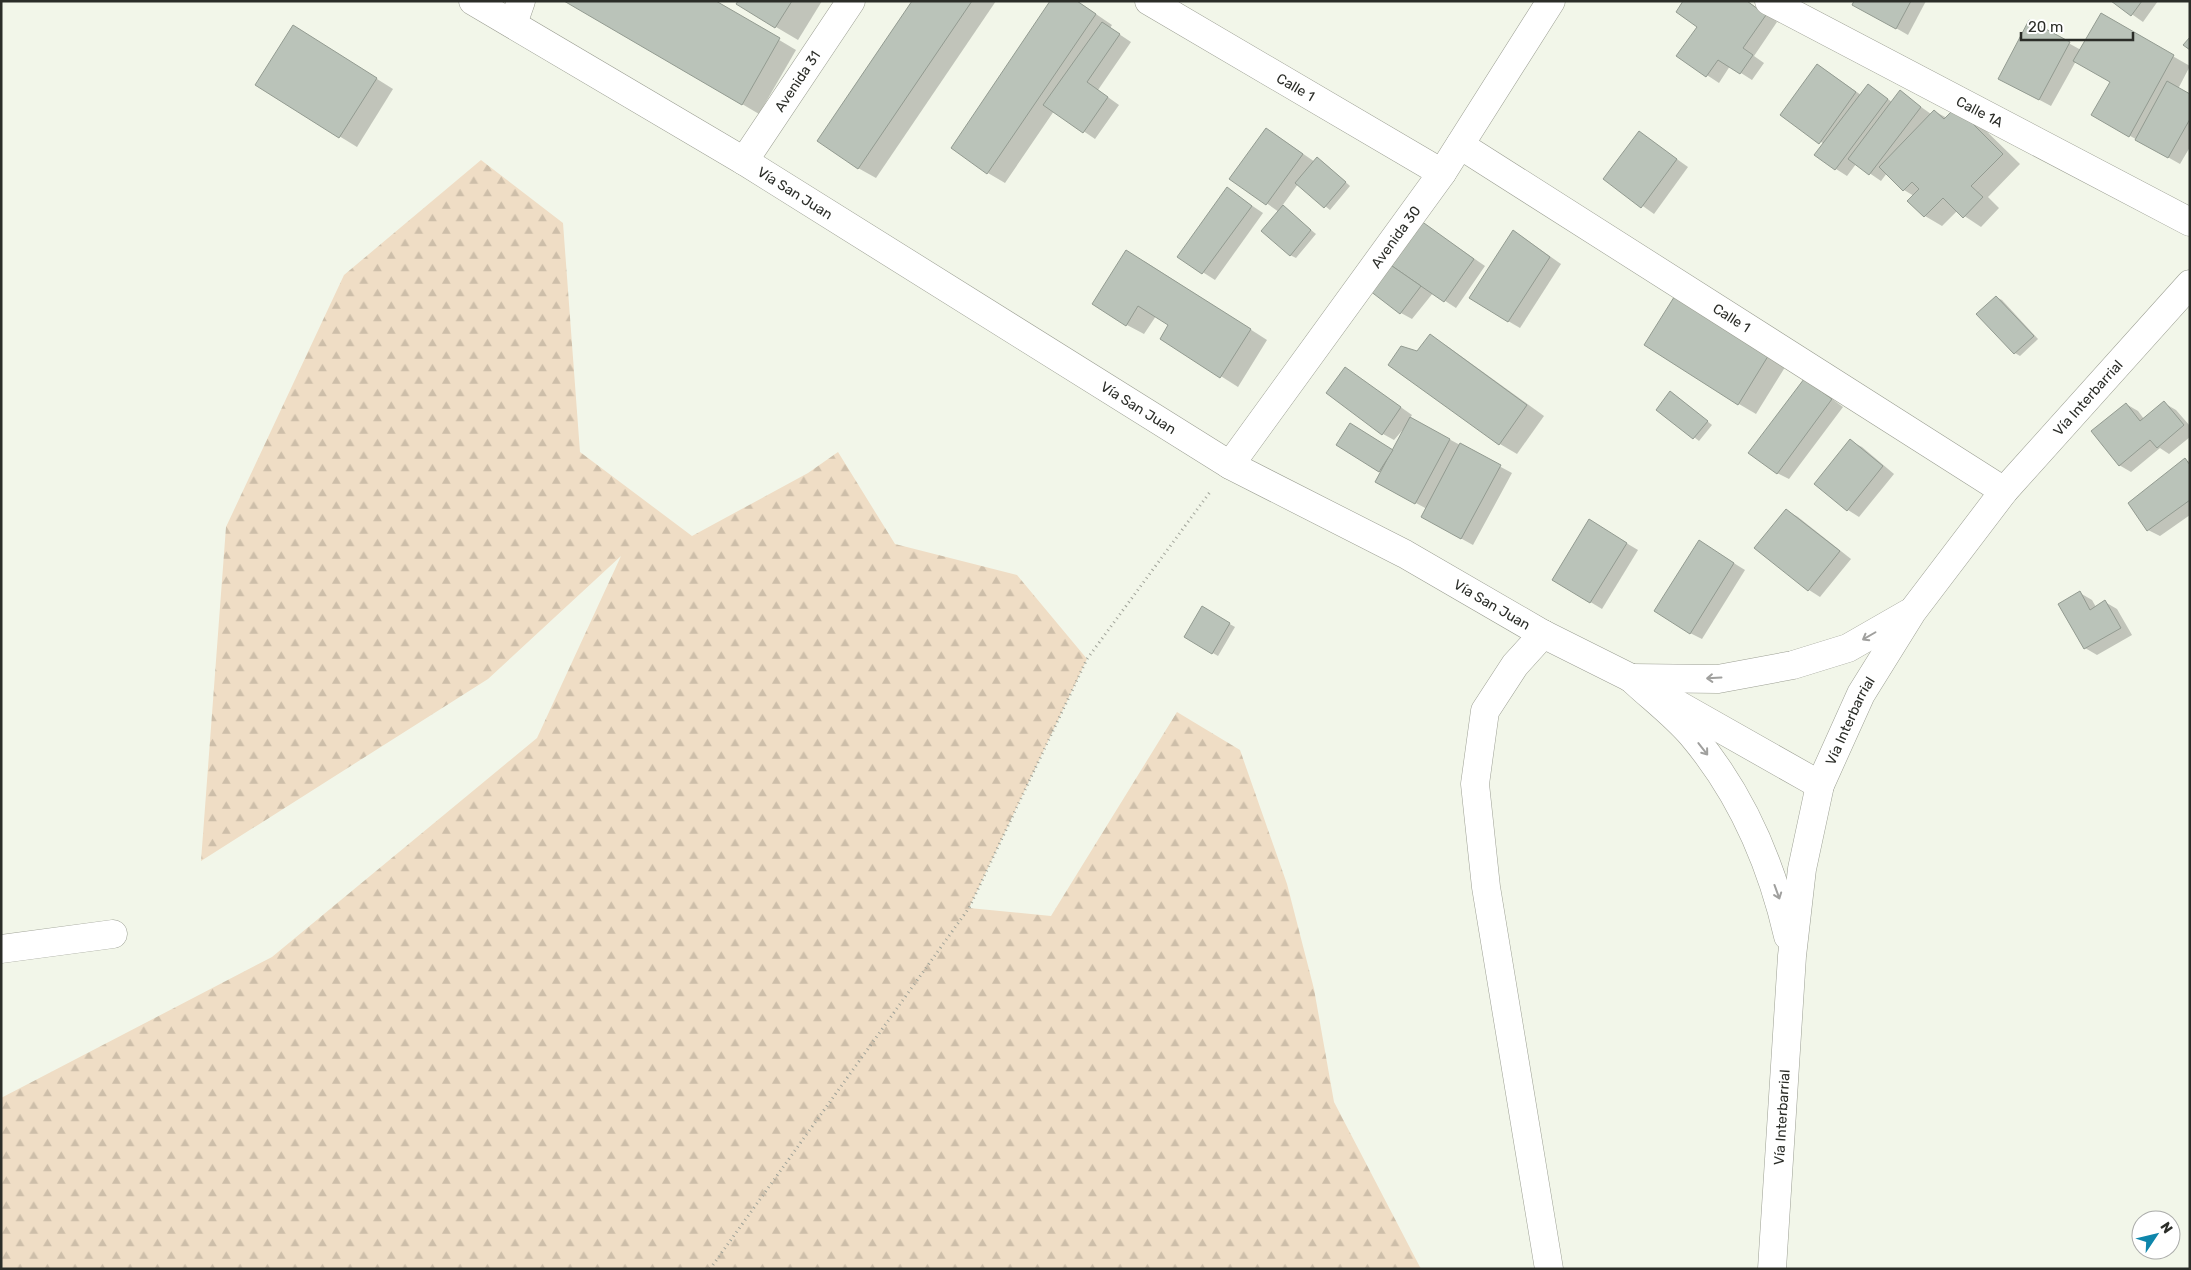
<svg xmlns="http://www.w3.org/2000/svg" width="2191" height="1270" viewBox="0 0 2191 1270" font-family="Rubik,sans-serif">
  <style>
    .forest { fill: url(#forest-firs) }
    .shadow { fill: #0003 }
    .building { fill: #bac3b9; stroke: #939b91 }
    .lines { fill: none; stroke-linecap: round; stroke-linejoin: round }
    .minor-casing { stroke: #9c9f93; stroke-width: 29 }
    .major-casing { stroke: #9c9f93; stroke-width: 29 }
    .path { stroke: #a0a399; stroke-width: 3; stroke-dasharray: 1 4; stroke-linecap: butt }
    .minor { stroke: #fff; stroke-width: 28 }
    .major { stroke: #fff; stroke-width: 28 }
    .oneway { stroke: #a0a09e }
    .labels { text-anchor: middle; stroke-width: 4; stroke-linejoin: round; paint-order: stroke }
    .street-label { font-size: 14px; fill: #2b2d28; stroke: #fff }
  </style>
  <defs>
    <pattern id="forest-firs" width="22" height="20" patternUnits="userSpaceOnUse" patternTransform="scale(1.25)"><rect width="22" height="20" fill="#efddc5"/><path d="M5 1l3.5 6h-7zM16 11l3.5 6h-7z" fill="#cdbea9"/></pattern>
  </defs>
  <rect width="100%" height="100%" fill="#f2f6e9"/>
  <polygon class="forest" points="481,160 563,223 580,452 692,536 808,473 838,452 895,544 1017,575 1087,659 969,908 1051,916 1177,712 1240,750 1287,884 1314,989 1334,1102 1421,1269 1,1269 1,1098 272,957 537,738 621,556 488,679 201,861 226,527 344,275"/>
  <g class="shadow">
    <polygon points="567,1 714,1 796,50 759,114"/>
    <polygon points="739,1 822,1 798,40 776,27"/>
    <polygon points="913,1 996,1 876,178 858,168"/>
    <polygon points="1077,1 1112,25 1110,28 1131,42 1098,90 1119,105 1095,139 1054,111 1005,183 988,173"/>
    <polygon points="1684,1 1747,1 1777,22 1754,56 1764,63 1752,80 1730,66 1719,83 1678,56 1698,26"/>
    <polygon points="1856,1 1926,1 1908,35 1854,4"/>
    <polygon points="2113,1 2158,1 2143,22"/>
    <polygon points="2101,15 2190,66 2178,89 2190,95 2190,147 2180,164 2093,115 2112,81 2076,61 2051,106 2011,85 2030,22 2081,50"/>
    <polygon points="310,37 393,89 357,147 256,85"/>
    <polygon points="1818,65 1861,95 1868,85 1892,102 1900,92 1931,114 1934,111 1947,118 1974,119 2020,164 1988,197 1999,208 1981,227 1957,211 1942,226 1925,216 1909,201 1914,196 1904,190 1887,173 1881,181 1856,164 1847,176 1836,169 1824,144 1781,115"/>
    <polygon points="1267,129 1315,162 1318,159 1323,162 1350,186 1330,210 1298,184 1282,206 1316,234 1296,258 1290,255 1279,212 1231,178"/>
    <polygon points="1639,132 1688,167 1654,214 1605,179"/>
    <polygon points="1227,189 1263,213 1215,280 1179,257"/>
    <polygon points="1421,222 1485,266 1456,308 1433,293 1412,319 1401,313"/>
    <polygon points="1514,231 1561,264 1520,328 1508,321"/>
    <polygon points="1144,261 1267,340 1238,387 1161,338 1170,325 1156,316 1144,334 1127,325"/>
    <polygon points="1677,296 1787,364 1756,414 1739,404"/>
    <polygon points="1996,297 2002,300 2038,339 2020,356 2015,353"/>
    <polygon points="1430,336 1447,346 1544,416 1517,454 1500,444 1417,353"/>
    <polygon points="1345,368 1412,415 1410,418 1512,473 1473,545 1422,517 1427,509 1377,482 1381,471 1338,444 1394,451 1407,425 1394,440 1383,434"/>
    <polygon points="1816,387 1843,407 1789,479 1777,473"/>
    <polygon points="1676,396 1712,425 1699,441 1658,409"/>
    <polygon points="2164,403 2176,410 2190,426 2190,437 2169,454 2160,448 2131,472 2119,465 2126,404 2138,411 2144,419"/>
    <polygon points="1850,441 1862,447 1894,474 1859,517 1848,510 1816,483"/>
    <polygon points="2185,460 2190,462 2190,515 2160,536 2148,530"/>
    <polygon points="1786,510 1798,517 1851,559 1820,597 1809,590 1756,548"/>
    <polygon points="1601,528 1638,550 1602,609 1554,580"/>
    <polygon points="1711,549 1745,570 1702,639 1690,633"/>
    <polygon points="2080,593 2092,600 2096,607 2105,602 2117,609 2132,635 2097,655 2085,648"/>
    <polygon points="1202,608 1235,627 1218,656 1186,637"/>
  </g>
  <g class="building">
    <polygon points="564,1 716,1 780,38 742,105"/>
    <polygon points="738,1 792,1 775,28 736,4"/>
    <polygon points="912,1 972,1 858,169 817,141"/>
    <polygon points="1050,1 1077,1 1096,14 987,174 951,148"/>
    <polygon points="1683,1 1747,1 1766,15 1743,48 1753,55 1740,74 1718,60 1706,77 1676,56 1697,27 1676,12"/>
    <polygon points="1854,1 1911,1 1896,29 1852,5"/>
    <polygon points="2111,1 2142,1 2131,16"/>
    <polygon points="2101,13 2174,55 2129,137 2091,115 2110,82 2073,61"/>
    <polygon points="2029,20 2070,42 2039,100 1998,79"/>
    <polygon points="1102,22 1120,34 1087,82 1108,97 1083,133 1043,105"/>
    <polygon points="293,25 377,78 339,138 255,85"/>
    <polygon points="2190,37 2190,50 2183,45"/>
    <polygon points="1817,64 1856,92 1819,144 1780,115"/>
    <polygon points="2167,81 2190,94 2190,119 2168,158 2135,140"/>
    <polygon points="1868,84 1888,99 1835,170 1814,155"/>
    <polygon points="1900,90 1921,107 1869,175 1848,159"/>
    <polygon points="1956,107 2003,154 1971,186 1983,197 1963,218 1943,198 1924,217 1907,201 1919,189 1912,182 1903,191 1879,167 1934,110 1944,119"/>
    <polygon points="1266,128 1303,154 1266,205 1229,179"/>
    <polygon points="1639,131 1677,159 1641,208 1603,179"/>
    <polygon points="1317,157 1346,182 1324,208 1295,183"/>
    <polygon points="1227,187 1252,206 1202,274 1177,257"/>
    <polygon points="1283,205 1311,230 1290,256 1261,231"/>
    <polygon points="1410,213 1474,259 1444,302 1379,257"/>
    <polygon points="1513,230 1550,257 1508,322 1469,298"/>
    <polygon points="1126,250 1251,329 1220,378 1160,339 1168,325 1138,306 1126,326 1092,304"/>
    <polygon points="1379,257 1421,286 1400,314 1361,284"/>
    <polygon points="1676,294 1770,353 1738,405 1644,345"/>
    <polygon points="1996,296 2034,336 2014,354 1976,314"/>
    <polygon points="1430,334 1527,405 1499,445 1388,365 1401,346 1417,351"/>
    <polygon points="1345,367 1401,407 1382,435 1326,393"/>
    <polygon points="1804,379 1832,399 1777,474 1748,453"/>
    <polygon points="1670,391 1708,421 1693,439 1656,410"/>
    <polygon points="2164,401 2184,425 2157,448 2150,440 2119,466 2091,431 2126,403 2140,421"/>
    <polygon points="1410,417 1450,439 1415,504 1375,482"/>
    <polygon points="1350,423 1393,450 1379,472 1336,445"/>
    <polygon points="1850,439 1883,466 1847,511 1814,484"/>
    <polygon points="1460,443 1501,465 1461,539 1421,517"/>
    <polygon points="2185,458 2190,465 2190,500 2147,531 2128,503"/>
    <polygon points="1786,509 1840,551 1808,591 1754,548"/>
    <polygon points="1589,519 1627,543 1590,603 1552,580"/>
    <polygon points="1699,540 1734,563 1690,634 1654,611"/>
    <polygon points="2080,591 2090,610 2105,600 2121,628 2084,649 2058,604"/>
    <polygon points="1202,606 1230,623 1212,654 1184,637"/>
  </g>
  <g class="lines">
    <defs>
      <g id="minor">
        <path id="s1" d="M473 1 744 161 1230 465 1405 554 1543 634 1631 678 1820 785"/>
        <path id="s2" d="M1149 1 1442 173"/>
        <path id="s3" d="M1769 1 2190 222"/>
        <polyline points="513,24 521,1"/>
        <path id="s4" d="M1460 145 2004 491"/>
        <path id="s5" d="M744 161 851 1"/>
        <path id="s6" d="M1230 465 1442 173 1551 1"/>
        <polyline points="1543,634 1515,665 1485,711 1475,784 1486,887 1549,1269"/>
        <polyline points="1,949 113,934"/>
      </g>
      <g id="major">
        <path d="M1631 678C1651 697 1674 714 1692 735 1741 793 1771 862 1788 936"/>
        <polyline points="1631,678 1718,679 1793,665 1848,648 1909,613"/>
        <path id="s7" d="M1772 1269 1792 956 1802 869 1820 785 1861 694 1912 612 2004 491 2190 284"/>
      </g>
    </defs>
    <use href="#minor" class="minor-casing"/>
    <use href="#major" class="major-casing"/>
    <polyline class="path" points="710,1269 969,908 1087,659 1210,492"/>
    <use href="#minor" class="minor"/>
    <use href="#major" class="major"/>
  </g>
  <defs><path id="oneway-shaft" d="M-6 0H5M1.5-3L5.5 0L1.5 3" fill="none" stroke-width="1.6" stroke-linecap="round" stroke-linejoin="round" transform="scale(1.25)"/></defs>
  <g class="oneway">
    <use href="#oneway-shaft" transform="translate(1869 636) rotate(150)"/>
    <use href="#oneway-shaft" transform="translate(1714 678) rotate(177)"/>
    <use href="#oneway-shaft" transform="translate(1703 749) rotate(52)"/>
    <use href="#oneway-shaft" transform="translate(1777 892) rotate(70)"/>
  </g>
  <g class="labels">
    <g class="street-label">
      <text dy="5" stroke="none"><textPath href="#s5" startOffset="96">Avenida 31</textPath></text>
      <text dy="5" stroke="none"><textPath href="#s2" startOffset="170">Calle 1</textPath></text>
      <text dy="5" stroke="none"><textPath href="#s3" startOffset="238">Calle 1A</textPath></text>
      <text dy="5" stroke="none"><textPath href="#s1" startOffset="375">Vía San Juan</textPath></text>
      <text dy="5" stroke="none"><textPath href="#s6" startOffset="282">Avenida 30</textPath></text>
      <text dy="5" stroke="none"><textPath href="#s4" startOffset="322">Calle 1</textPath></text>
      <text dy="5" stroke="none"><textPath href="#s7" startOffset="961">Vía Interbarrial</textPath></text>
      <text dy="5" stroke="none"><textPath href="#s1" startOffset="780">Vía San Juan</textPath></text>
      <text dy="5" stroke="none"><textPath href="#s1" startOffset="1185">Vía San Juan</textPath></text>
      <text dy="5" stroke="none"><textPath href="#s7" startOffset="558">Vía Interbarrial</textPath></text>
      <text dy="5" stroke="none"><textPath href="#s7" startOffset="152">Vía Interbarrial</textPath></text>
    </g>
  </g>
  <rect width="2191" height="1270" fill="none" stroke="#2b2d28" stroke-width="5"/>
  <g transform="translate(2156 1235) rotate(55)"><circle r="24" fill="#ffffff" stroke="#aaaba9"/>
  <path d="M0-4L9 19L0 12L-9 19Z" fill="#0e86ab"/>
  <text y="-8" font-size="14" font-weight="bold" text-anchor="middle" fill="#2b2d28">N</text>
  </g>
  <path d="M2021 32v8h112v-8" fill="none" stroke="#2b2d28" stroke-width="2.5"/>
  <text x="2028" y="32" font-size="15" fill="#2b2d28" stroke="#ffffff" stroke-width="4" paint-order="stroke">20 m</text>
</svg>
